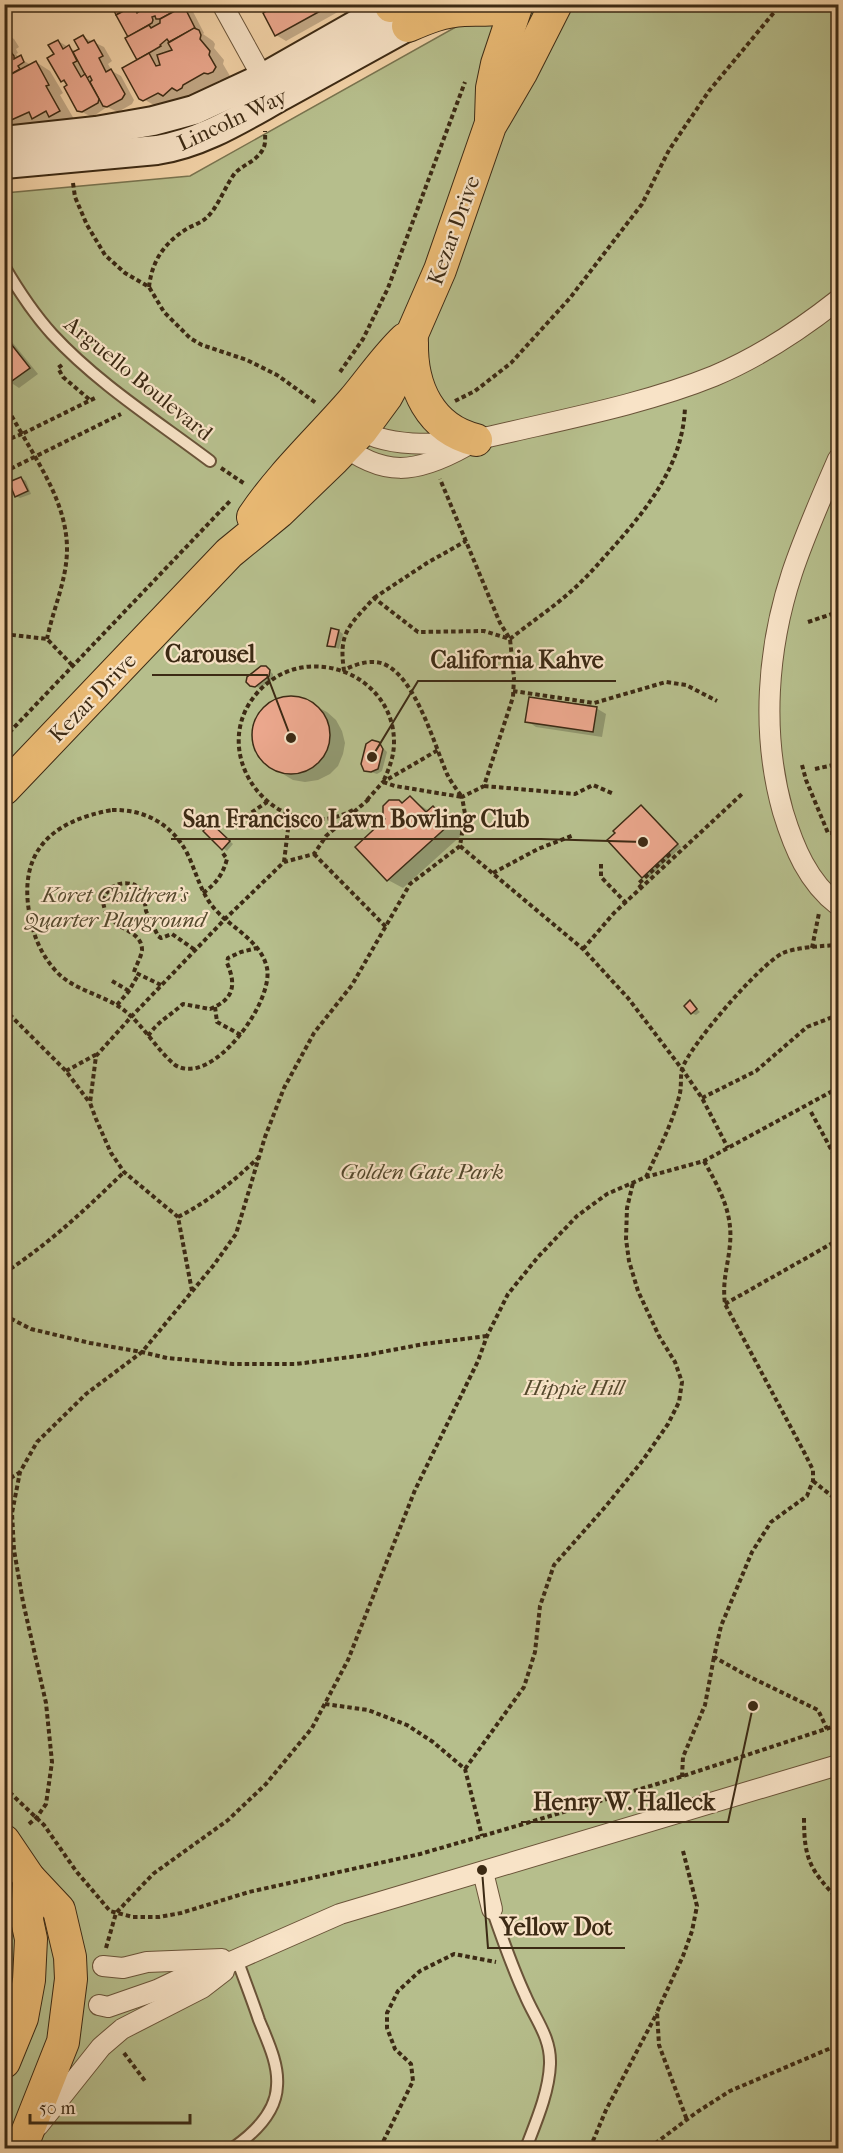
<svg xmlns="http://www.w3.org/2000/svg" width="843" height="2153" viewBox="0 0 843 2153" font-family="'IM FELL French Canon',serif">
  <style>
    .green { fill: #b6be8c; stroke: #797450; stroke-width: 1.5 }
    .shadow { fill: #0003 }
    .building { fill: #eca88e; stroke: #3c2a14; stroke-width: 1.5 }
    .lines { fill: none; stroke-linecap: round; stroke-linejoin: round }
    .lane-casing { stroke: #6a5439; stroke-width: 14 }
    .street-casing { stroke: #6a5439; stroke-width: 22 }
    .secondary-casing { stroke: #3c2a14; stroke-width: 32 }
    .primary-casing { stroke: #3c2a14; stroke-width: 34 }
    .path { stroke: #3c2a14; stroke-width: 4; stroke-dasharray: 4.5 3; stroke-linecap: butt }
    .lane { stroke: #f8e3c7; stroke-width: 10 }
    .street { stroke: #f8e3c7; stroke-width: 20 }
    .secondary { stroke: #f8e3c7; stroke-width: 28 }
    .primary { stroke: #eaba74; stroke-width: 32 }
    .labels { text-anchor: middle; stroke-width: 4.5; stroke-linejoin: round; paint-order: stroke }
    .street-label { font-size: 22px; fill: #3c2a14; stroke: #f8e3c7 }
    .park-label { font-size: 22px; font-style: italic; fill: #54482c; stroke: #f8e3c7 }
    .leader { fill: none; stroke: #3c2a14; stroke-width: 2 }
    .callout-dot { fill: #3c2a14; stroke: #f8e3c7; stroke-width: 2 }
    .callout-label { font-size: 24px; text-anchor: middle; font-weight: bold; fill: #3c2a14; stroke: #f8e3c7; stroke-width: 4.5; stroke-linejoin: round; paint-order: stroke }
  </style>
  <rect width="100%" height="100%" fill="#f4d4a9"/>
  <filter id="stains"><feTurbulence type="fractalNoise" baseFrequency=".00333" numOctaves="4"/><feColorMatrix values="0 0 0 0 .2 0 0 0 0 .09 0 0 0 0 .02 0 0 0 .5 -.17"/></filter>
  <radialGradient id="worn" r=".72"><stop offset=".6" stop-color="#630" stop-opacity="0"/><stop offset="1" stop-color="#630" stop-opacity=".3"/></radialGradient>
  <polygon class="green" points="495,5 838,5 838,2148 5,2148 5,193 190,176"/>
  <g class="shadow">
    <polygon points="112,4 189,4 204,33 203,34 213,41 215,44 214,48 224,60 223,64 230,76 227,80 224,82 220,80 198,93 193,98 188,95 178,103 174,100 159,108 140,97 139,61 130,37"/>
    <polygon points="260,4 296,4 298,7 303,4 343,4 345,8 286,41 276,35 268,12"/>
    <polygon points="4,25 9,36 14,39 19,47 16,49 18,53 16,54 19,58 31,65 36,62 50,71 63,93 60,95 74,119 65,124 58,120 48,126 40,122 25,129 5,131"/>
    <polygon points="83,37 104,47 112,61 108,64 112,71 121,76 134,100 132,104 118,112 107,107 92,117 78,110 69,85 62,81 56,55 58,41 77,52 81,49"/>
    <polygon points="4,332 38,374 19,388 10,382 4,376"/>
    <polygon points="21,478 26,481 31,494 20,498 16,496"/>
    <polygon points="339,631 343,634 339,649 329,645"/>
    <polygon points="265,667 273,674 273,679 260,688 251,685"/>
    <polygon points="288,697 300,698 327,712 336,720 342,731 345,743 343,754 338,766 330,774 318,780 305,782 293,780 266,764 258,754 253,742 254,729 258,717 265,707 276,700"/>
    <polygon points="596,708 606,714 602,737 536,727 527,721"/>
    <polygon points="379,744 387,752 382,771 377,774 365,770"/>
    <polygon points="410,798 429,811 433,807 448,816 464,833 403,888 388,880 403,804"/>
    <polygon points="642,806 681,847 647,879 643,876"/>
    <polygon points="211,824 233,844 227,851 223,848"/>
    <polygon points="690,1002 700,1012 696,1015 691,1013"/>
  </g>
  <g class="building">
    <polygon points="111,4 135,4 116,15"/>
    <polygon points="184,4 184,6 160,19 156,19 155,16 152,17 153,20 152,23 128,37 116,15 133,6 137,13 143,9 141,4"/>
    <polygon points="259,4 278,4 267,11 261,9"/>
    <polygon points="278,4 291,4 293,8 300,4 333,4 275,36 263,13"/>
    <polygon points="184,6 195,28 169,42 167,39 160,45 161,46 137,60 125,38 149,25 151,28 160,23 160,19"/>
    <polygon points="194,28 199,30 201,35 200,39 210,51 209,55 216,67 213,72 208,74 204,73 183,85 182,88 177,91 172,88 163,96 158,93 143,101 139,99 122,68 149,53 156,66 160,65 157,55 172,50 168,43"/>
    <polygon points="83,35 88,43 94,40 103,56 99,58 106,72 111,69 125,94 122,99 107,107 103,106 90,82 92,80 90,76 87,78 73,52 79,49 74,40"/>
    <polygon points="58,40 63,49 69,45 77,61 73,63 81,77 85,74 99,99 98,103 82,112 77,111 64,87 67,85 64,80 61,82 47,58 54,54 48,45"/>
    <polygon points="8,48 14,56 14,59 21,55 24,62 18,66 20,69 4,78 4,50"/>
    <polygon points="36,61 49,85 46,86 60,111 49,117 46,111 32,119 29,112 9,121 7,118 4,119 4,78"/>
    <polygon points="4,335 30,368 9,383 4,378"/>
    <polygon points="21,477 28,491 15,497 9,482"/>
    <polygon points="331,628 339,630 335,647 327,646"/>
    <polygon points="261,666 266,666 270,670 269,676 255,687 250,686 246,682 247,677"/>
    <circle cx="291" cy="735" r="39"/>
    <polygon points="529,697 597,707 593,732 525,722"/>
    <polygon points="372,740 379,742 383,749 378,769 371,772 364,771 361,764 366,744"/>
    <polygon points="410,796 426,812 433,806 450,824 387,881 355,847 385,819 383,816 383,806 389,800 399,800 402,803"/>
    <polygon points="641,805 678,844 642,878 607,840 615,833 613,831"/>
    <polygon points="211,823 230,841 222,850 203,831"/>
    <polygon points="690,1000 697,1009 691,1014 684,1006"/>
  </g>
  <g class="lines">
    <defs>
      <g id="lane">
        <path d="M4 266C18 290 33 313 52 334 97 383 157 421 210 461"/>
        <path d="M492 1909C502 1938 512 1967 525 1995 535 2019 551 2037 550 2064 549 2092 536 2122 526 2148"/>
        <path d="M233 2148C253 2134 276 2113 277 2086 279 2064 267 2040 259 2020 252 1999 244 1979 237 1959"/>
      </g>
      <g id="street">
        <polyline points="222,4 269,89"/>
        <path d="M353 425C382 449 441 445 476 440 554 421 640 406 714 376 759 357 800 330 838 300"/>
        <path d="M337 441C383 478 416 474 466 446"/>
        <path d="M838 459C822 496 805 534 792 573 767 649 761 734 783 812 794 848 808 882 838 905"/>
        <polyline points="483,1872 492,1909"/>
        <polyline points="103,1966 123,1968 147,1962 222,1959"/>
        <polyline points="99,2005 108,2007 157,1990 178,1980 208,1972 340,1914 838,1765"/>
        <polyline points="38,2126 101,2047 122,2029 202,1988 224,1971"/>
      </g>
      <g id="secondary">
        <polyline points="4,141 96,131 153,121 194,110 263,78 393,4"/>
        <path d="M4 164 157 150C203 143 243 117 283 95 324 72 366 49 408 26"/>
      </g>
      <g id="primary">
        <polyline points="391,6 394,4"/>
        <path d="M408 26C426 18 443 11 464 10 482 9 498 12 516 4"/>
        <polyline points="491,119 492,88 497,64 517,4"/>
        <path d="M412 342C411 387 430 429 476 440"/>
        <path d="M253 517C281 475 319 440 352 402 370 381 385 358 405 339"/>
        <polyline points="4,789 229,553 279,512 334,459 361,431 386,397 404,364 413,332 440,270 490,126 521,73 556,4"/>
        <polyline points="4,1841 29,1878 59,1910 70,1957 71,1979 63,2042 21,2148"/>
        <polyline points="4,2062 22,2018 29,1980 31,1939 27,1920 29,1878"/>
      </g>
    </defs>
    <use href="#lane" class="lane-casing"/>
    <use href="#street" class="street-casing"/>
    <use href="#secondary" class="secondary-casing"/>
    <use href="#primary" class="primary-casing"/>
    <g class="path">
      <polyline points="73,183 75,197 87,225 105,255 125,273 149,287 164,312 190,338 202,345 247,360 277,375 316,403"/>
      <path d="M149 287C152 260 165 242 188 228 194 225 200 223 205 219 217 210 225 186 235 173 244 164 257 161 263 149 266 144 265 137 265 131"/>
      <polyline points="62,365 58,368 63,377 90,400"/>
      <polyline points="340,372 363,339 388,288 465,82"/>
      <polyline points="455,401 475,391 511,363 570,298 642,204 669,150 709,91 781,4"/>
      <polyline points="4,403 22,434 97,397"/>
      <path d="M4 441 22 434C42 469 67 507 67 549 67 580 53 609 47 639"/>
      <polyline points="221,468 245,484"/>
      <polyline points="4,472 121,414"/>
      <polyline points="374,598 427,563 466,541"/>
      <polyline points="808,622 838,612"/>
      <polyline points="4,634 47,639 73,666"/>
      <polyline points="513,691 594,703 666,682 686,685 717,701"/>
      <polyline points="4,738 230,501"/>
      <polyline points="832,747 837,746 838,753"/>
      <polyline points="802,765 806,780 828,833 833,833"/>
      <polyline points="815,769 838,764"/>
      <path d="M383 782 395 786 462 797C457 790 451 782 447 774 434 744 416 678 384 664 371 659 356 664 344 670 338 632 350 625 374 598L418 632 484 631 510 639C535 619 563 601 585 578 596 567 606 555 616 544 651 504 683 462 685 407"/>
      <polyline points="484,786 575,794 593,785 614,794"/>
      <polyline points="367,800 383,782 438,750"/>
      <path d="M112 810C144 809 172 824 187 853 196 871 200 891 213 907 229 927 261 940 267 968 274 1002 212 1088 175 1065 156 1049 144 1026 125 1011 104 994 73 991 55 970 41 954 34 937 30 917 17 852 51 821 112 810Z"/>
      <path d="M353 810C273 852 198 746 264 686 313 642 394 677 394 742 394 757 389 769 383 782"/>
      <polyline points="233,825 267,802"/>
      <polyline points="460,846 583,949 628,998 682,1069 702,1098 728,1148"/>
      <polyline points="314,854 386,927"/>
      <polyline points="284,862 289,821 292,816"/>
      <polyline points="601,864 601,877 626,903"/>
      <polyline points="493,873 538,849 574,835"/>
      <polyline points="642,888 638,884 669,855 668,854"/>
      <path d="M203 893C216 884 223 874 227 859L222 852"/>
      <polyline points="812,948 819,913"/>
      <polyline points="583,949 614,913 743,793"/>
      <polyline points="112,981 129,991"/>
      <path d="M161 985 134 972C136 965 141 958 142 950 142 926 105 932 103 900 108 886 121 880 135 885L144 896 146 911 158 936 161 938 172 934 195 950"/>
      <polyline points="117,1005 129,991 138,975"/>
      <polyline points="215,1007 217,1022 241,1035"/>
      <polyline points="4,1009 66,1071 90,1103"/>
      <path d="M148 1036C158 1021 171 1015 183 1004L210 1009C235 999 236 984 227 963L228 958 241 952 257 948"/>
      <polyline points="66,1071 97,1054"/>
      <polyline points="702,1098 756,1071 807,1027 838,1015"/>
      <polyline points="811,1112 838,1162"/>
      <path d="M704 1161C719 1188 733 1212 730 1244 728 1267 722 1280 725 1304L804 1452 813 1470V1481L810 1488 807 1496 771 1522 752 1552 721 1626 714 1657 746 1675 818 1710 827 1729"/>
      <path d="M646 1177C658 1151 672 1124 679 1097 682 1088 680 1078 682 1069 690 1045 760 964 783 953 797 947 823 946 837 945"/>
      <path d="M178 1217C209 1201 233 1182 259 1157"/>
      <path d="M4 1273C49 1244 86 1209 124 1172"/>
      <polyline points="192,1291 178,1217 124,1172 111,1153 96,1119 90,1103 96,1056 132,1016 225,919 284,862 314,854 326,836 369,799"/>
      <polyline points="725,1304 838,1240"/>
      <polyline points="4,1315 31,1329 90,1343 142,1352 167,1358 233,1364 296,1364 366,1355 424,1344 487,1336"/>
      <polyline points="813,1481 838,1501"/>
      <polyline points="4,1482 19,1473"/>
      <polyline points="325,1704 368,1710 407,1725 433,1742 465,1769 482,1836"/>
      <polyline points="465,1769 524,1687 535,1652 540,1606 554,1565 606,1506 643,1460 668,1424 679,1402 682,1382 675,1362 659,1336 638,1291 629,1261 626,1239 627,1208 633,1183"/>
      <polyline points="682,1777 683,1757 705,1705 714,1657"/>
      <polyline points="4,1787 44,1825 76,1871 110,1911 133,1917 159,1917 181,1913 249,1892 420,1854 520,1825 677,1778 838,1725"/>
      <path d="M804 1818C804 1859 810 1870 838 1899"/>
      <polyline points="29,1824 37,1817 46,1804 52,1762 46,1703 23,1602 14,1550 12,1513 20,1472 37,1442 86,1394 142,1352 213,1266 236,1234 265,1137 284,1088 314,1033 352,985 410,884 460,846 465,814 462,797 484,786 513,697 514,678 510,639 500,623 440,479"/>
      <polyline points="683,1851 697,1906 692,1931 683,1956 657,2012 659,2045 687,2120"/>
      <polyline points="106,1948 116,1913 153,1874 228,1820 266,1784 312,1728 348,1660 415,1490 478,1361 487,1336 508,1294 538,1257 577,1216 607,1194 646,1177 704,1161 838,1088"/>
      <polyline points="124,2053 145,2081"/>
      <polyline points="380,2148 413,2081 411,2064 395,2049 387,2028 387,2013 398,1991 420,1971 454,1954 496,1962"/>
      <polyline points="590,2148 606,2110 657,2013"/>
      <polyline points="649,2148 697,2112 730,2091 838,2045"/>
    </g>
    <use href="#lane" class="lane"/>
    <use href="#street" class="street"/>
    <use href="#secondary" class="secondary"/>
    <use href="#primary" class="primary"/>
  </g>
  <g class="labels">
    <g class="street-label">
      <text transform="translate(232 119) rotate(-25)" y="8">Lincoln Way</text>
      <text transform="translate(453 230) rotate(-70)" y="8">Kezar Drive</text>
      <text transform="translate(139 378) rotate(39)" y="8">Arguello Boulevard</text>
      <text transform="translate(92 697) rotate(-46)" y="8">Kezar Drive</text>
    </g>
    <g class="park-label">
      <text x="115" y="902">Koret Children's<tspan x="115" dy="25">Quarter Playground</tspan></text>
      <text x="422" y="1179">Golden Gate Park</text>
      <text x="574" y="1395">Hippie Hill</text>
    </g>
  </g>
  <path class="leader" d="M291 738L267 675H152M372 757L418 681H616M643 842L541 839H171M753 1706L728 1822H521M482 1870L488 1948H625"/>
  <g class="callout-dot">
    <circle cx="291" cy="738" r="6"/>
    <circle cx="372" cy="757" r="6"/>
    <circle cx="643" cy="842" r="6"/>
    <circle cx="753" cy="1706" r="6"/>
    <circle cx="482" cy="1870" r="6"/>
  </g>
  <g class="callout-label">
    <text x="210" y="662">Carousel</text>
    <text x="517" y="668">California Kahve</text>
    <text x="356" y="827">San Francisco Lawn Bowling Club</text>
    <text x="624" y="1810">Henry W. Halleck</text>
    <text x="556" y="1935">Yellow Dot</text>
  </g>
  <rect width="843" height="2153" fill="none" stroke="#f4d4a9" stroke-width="24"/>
  <rect x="6" y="6" width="831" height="2141" fill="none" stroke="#3c2a14" stroke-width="3"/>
  <rect x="12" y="12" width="819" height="2129" fill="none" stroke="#3c2a14" stroke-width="1.5"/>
  <path d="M30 2114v9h160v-9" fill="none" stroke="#3c2a14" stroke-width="3"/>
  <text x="39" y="2114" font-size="18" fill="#3c2a14" stroke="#f8e3c7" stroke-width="4.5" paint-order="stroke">50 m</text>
  <rect width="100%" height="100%" filter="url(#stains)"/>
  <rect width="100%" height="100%" fill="url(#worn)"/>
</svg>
